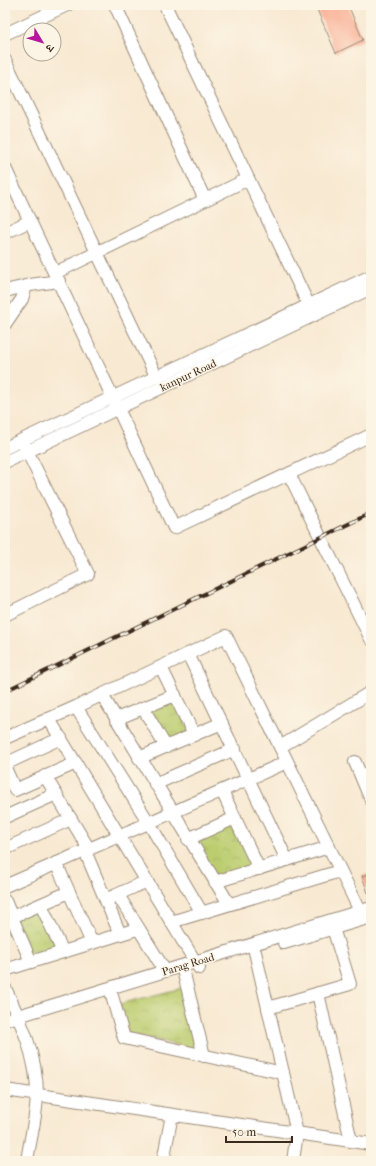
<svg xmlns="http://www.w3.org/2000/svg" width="376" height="1166" viewBox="0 0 376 1166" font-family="'IM FELL French Canon','Noto Serif Devanagari',serif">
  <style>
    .park { fill: url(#park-crowns); stroke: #7c7c47 }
    .building { fill: #f9a88c }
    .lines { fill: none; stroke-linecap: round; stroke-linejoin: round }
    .minor-casing { stroke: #9a8a78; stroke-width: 14 }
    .minor { stroke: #fff; stroke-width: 12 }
    .rail-casing { stroke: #3b2a1e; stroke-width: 4 }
    .rail { stroke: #fcf5e5; stroke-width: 2.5; stroke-dasharray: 8; stroke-linecap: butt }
    .labels { text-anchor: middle; stroke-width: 3; stroke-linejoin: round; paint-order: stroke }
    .street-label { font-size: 11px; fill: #3b2a1e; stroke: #fcf5e5 }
  </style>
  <defs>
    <pattern id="park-crowns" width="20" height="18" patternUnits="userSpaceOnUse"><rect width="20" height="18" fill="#bccd70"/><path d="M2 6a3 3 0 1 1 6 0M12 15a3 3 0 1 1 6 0" fill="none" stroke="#a2b061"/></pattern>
  </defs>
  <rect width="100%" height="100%" fill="#fcf5e5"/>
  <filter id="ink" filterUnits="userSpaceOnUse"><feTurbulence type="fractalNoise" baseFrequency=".025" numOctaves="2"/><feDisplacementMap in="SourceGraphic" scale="8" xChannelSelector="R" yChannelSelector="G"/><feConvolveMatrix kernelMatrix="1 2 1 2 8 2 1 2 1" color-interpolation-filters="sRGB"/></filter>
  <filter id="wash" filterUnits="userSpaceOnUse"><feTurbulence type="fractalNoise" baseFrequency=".012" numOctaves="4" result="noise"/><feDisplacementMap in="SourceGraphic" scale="16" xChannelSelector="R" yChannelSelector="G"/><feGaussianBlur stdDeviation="0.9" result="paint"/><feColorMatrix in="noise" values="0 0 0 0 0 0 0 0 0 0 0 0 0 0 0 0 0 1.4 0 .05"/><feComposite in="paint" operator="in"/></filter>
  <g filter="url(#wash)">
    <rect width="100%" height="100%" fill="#f8e9d2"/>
    <g class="park">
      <polygon points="173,698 190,732 167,742 148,710"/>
      <polygon points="233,823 254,866 216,878 194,840"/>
      <polygon points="38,909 58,949 31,958 15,919"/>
      <polygon points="182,988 198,1050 128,1033 120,1004"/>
    </g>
    <g id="blocks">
      <g class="building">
        <polygon points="315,5 348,5 363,40 336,53"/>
        <polygon points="371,873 371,892 368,893 362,876"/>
      </g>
    </g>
  </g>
  <g filter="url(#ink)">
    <use href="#blocks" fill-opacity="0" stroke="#9a8a78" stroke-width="1"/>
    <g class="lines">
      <defs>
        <g id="minor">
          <polyline points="115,5 205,200"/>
          <polyline points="165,5 312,312"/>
          <polyline points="5,34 67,5"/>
          <polyline points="5,60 156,376"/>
          <polyline points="5,168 174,528 371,435"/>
          <polyline points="5,233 30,221"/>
          <polyline points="55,273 248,179"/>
          <polyline points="5,291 30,285 59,281"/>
          <polyline points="5,324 22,299 26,286"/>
          <polyline points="5,448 371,276"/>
          <polyline points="5,462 371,288"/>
          <polyline points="289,474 371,639"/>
          <polyline points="5,615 88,574 24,445"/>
          <polyline points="188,654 287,860"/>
          <polyline points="161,667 194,735"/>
          <polyline points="102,695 229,904"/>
          <polyline points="76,707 149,823 202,913"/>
          <polyline points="143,708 166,747"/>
          <polyline points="49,719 199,968"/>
          <polyline points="116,719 175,695"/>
          <polyline points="5,738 76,707 226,636 364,919"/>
          <polyline points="280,747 371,692"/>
          <polyline points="139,758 222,723"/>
          <polyline points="355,762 371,800"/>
          <polyline points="5,764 61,738"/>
          <polyline points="5,768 15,790 76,763"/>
          <polyline points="45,776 89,849"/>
          <polyline points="155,784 235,749"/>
          <polyline points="222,791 259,869"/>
          <polyline points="5,817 56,794"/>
          <polyline points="188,839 235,818"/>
          <polyline points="5,849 71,819"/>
          <polyline points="85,851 120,934"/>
          <polyline points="56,863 92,943"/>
          <polyline points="215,882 329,847"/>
          <polyline points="5,886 287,762"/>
          <polyline points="118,895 165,971"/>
          <polyline points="112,897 147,881"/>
          <polyline points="5,901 31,962"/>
          <polyline points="41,905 63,952"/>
          <polyline points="12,917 69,892"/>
          <polyline points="171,922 340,871"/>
          <polyline points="284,943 371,917"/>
          <polyline points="255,952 297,1133 293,1161"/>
          <polyline points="5,970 137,929"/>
          <polyline points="184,974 204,1056"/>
          <path d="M5 988C21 1022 37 1056 37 1094 37 1114 30 1140 27 1161"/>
          <polyline points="318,993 351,1141"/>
          <polyline points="112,996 124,1038 283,1073"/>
          <polyline points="268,1008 350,984 333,928"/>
          <polyline points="5,1020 371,908"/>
          <polyline points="5,1090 371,1144"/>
          <polyline points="163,1161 172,1115"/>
        </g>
      </defs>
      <use href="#minor" class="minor-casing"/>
      <use href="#minor" class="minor"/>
      <defs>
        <polyline id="rail" points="5,691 371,513"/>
      </defs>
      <use href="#rail" class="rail-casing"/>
      <use href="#rail" class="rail"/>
    </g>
  </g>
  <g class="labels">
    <g class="street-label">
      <text transform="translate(188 375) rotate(-25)" y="4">kanpur Road</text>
      <text transform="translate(188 964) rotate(-17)" y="4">Parag Road</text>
    </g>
  </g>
  <rect width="376" height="1166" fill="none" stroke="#fcf5e5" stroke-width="20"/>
  <g transform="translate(42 42) rotate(128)"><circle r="19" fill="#fcf5e5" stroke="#afa495"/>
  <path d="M0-3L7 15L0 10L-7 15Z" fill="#b5179e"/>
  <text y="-6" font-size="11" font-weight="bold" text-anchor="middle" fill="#3b2a1e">उ</text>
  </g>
  <path d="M226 1136v6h66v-6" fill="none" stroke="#3b2a1e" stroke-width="2"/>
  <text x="232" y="1136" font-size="12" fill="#3b2a1e" stroke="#fcf5e5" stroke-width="3" paint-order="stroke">50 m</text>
</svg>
